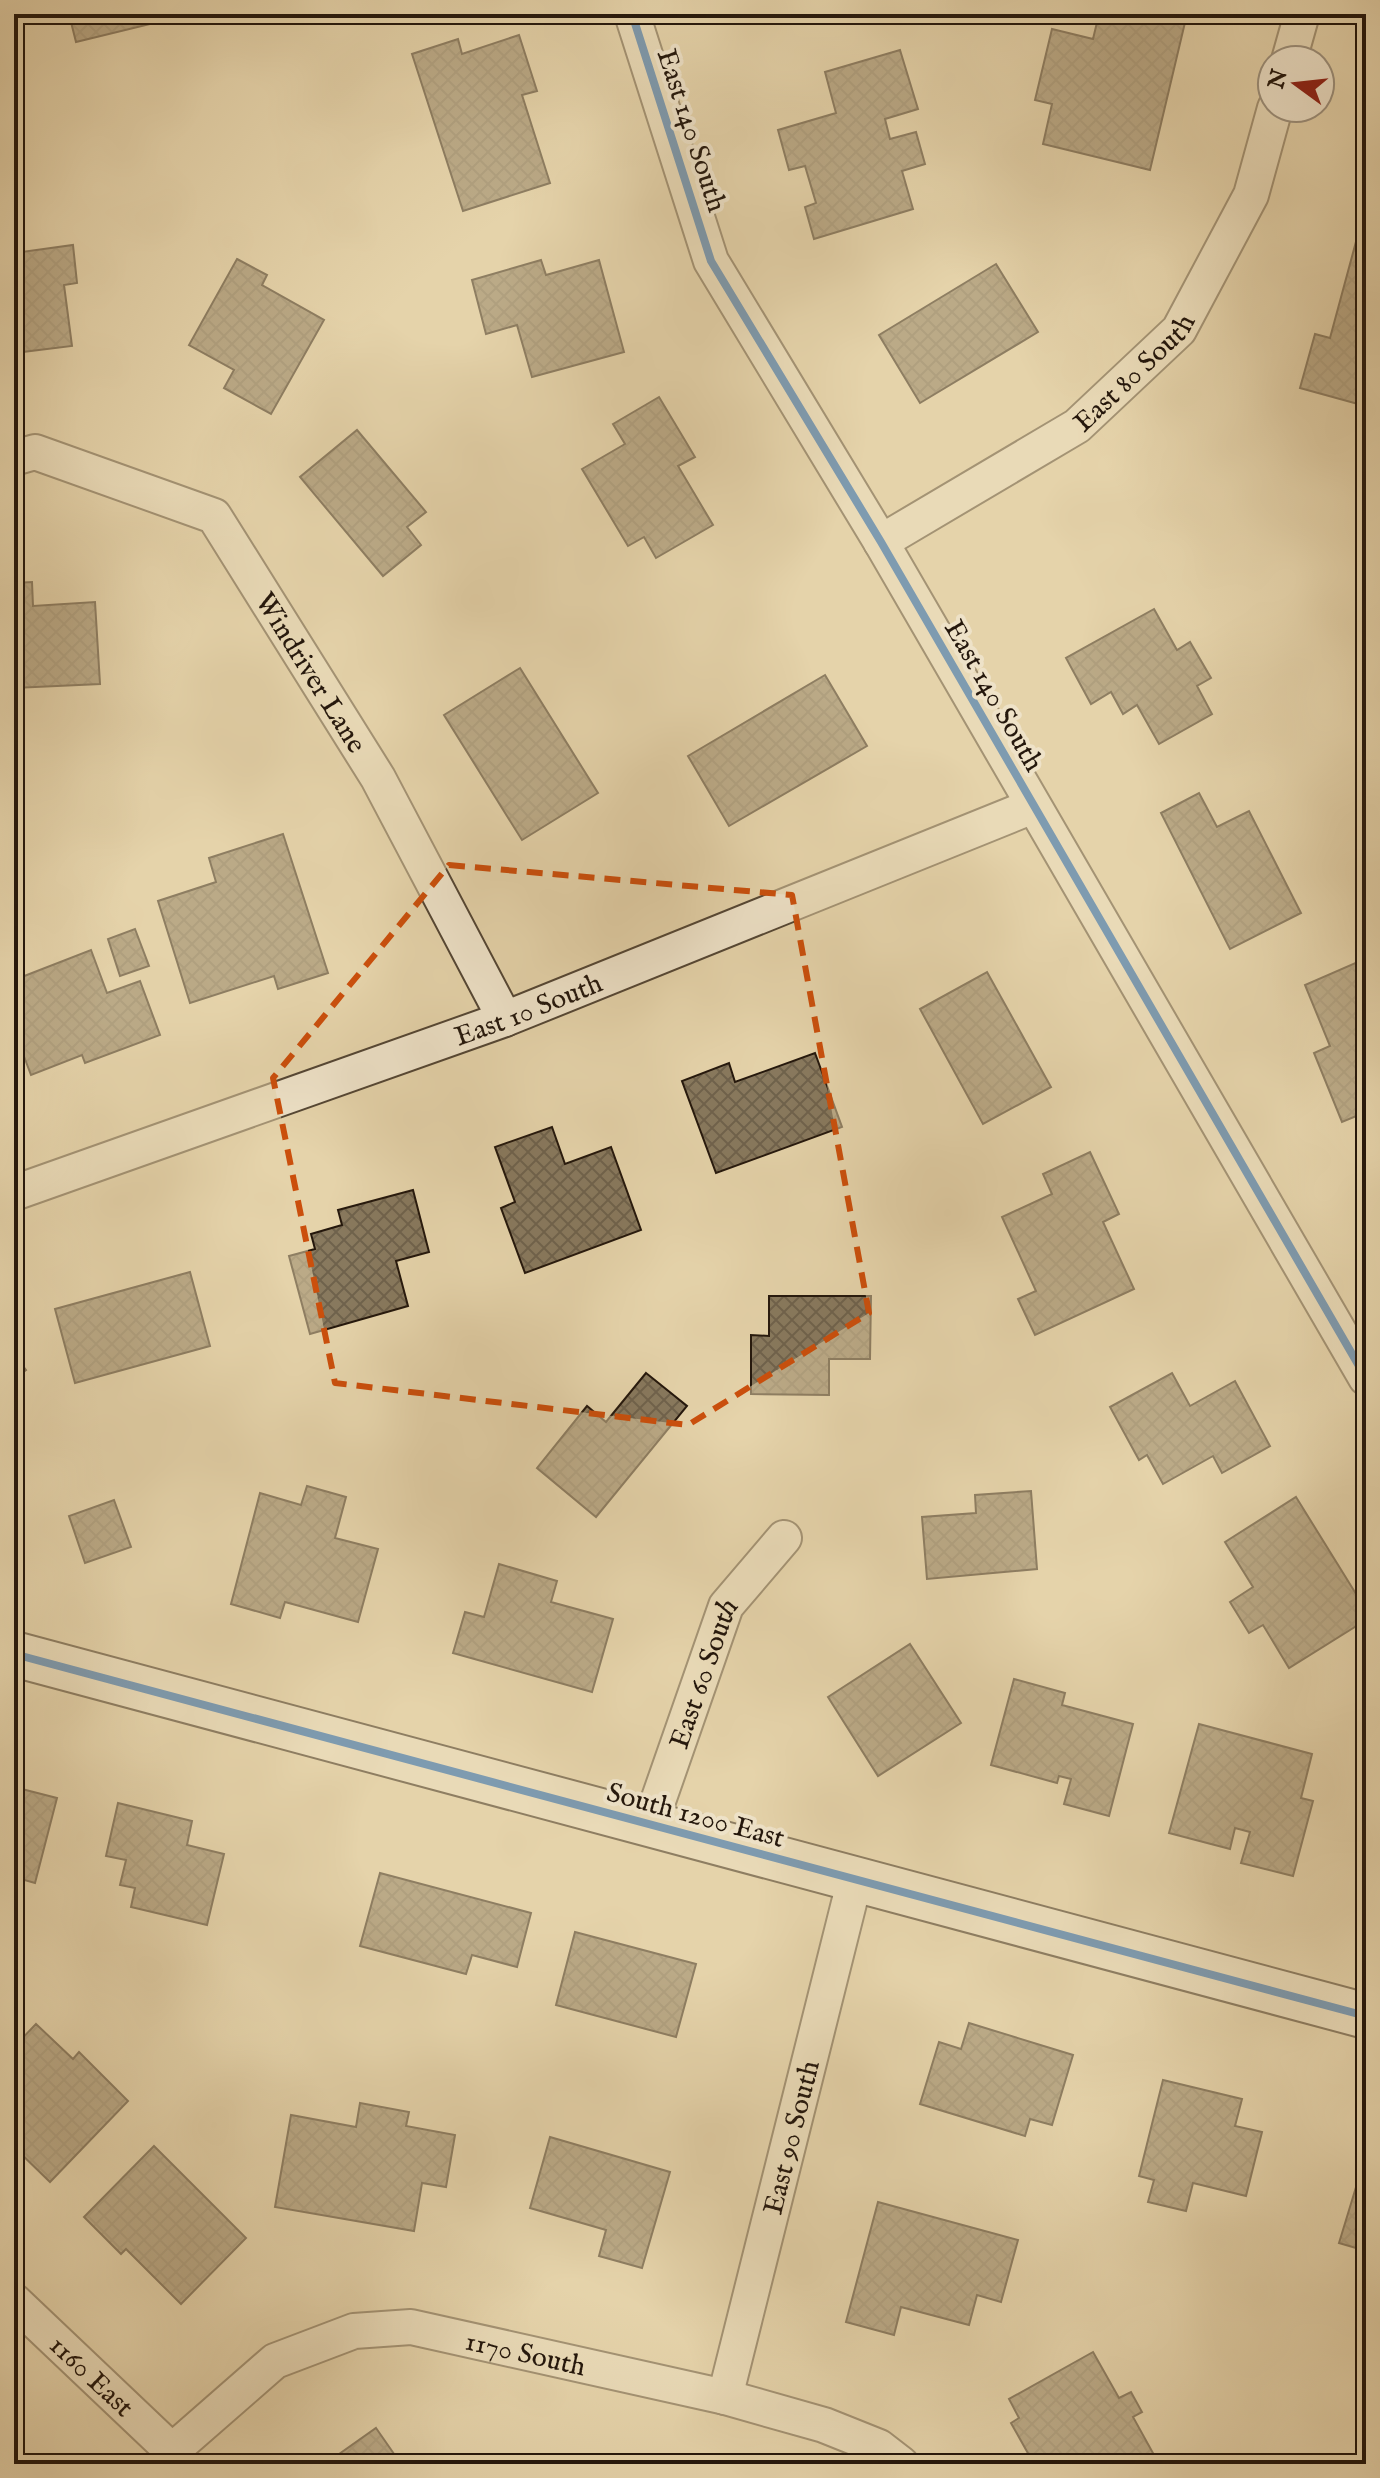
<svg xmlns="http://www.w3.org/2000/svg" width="1380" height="2478" viewBox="0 0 1380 2478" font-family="'IM FELL English',serif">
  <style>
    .building { fill: url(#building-cross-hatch); stroke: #24170c; stroke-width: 2 }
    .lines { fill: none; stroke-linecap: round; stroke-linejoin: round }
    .street-casing { stroke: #544634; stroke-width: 38 }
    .secondary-casing { stroke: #24170c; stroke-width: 48 }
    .street { stroke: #eee2c8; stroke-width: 34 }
    .secondary { stroke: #eee2c8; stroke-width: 44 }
    .cycleway-casing { stroke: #eee2c8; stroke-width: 13 }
    .cycleway { stroke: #0057b8; stroke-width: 8 }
    .marked { fill: none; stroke: #cb4f0c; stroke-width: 6; stroke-dasharray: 16 10; stroke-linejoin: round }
    .labels { text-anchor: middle; stroke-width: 8; stroke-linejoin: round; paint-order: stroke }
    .street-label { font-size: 28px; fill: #24170c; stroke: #eee2c8 }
  </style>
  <defs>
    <pattern id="building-cross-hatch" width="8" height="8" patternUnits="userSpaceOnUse" patternTransform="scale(2)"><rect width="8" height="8" fill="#88795e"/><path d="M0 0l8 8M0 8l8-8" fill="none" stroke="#6f624c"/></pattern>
  </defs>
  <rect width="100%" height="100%" fill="#e5d3aa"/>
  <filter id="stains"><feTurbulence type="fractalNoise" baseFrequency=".0025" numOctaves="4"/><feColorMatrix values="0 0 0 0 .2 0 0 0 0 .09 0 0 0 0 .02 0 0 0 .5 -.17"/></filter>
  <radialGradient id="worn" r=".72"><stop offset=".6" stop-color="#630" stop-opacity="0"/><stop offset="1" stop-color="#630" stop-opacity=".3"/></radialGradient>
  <g class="building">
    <polygon points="69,14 187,14 187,15 76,42"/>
    <polygon points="1099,14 1187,14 1150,170 1043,144 1052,104 1035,100 1052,29 1093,39"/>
    <polygon points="519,35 537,91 522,95 550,183 463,211 412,54 458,39 462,54"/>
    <polygon points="900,50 918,109 885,119 890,139 916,132 925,164 902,171 913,209 814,239 805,207 816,203 805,166 789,170 778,130 836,113 825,72"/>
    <polygon points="1357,238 1366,240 1366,373 1358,404 1300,388 1315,334 1330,338"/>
    <polygon points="73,245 77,283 64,285 72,346 14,353 14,253"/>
    <polygon points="237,259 267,275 262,285 324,320 271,414 224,388 234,370 189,345"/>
    <polygon points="541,260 546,275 599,260 624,352 532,377 517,325 486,334 472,280"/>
    <polygon points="996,264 1038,332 920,403 879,335"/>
    <polygon points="659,397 695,457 678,466 713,525 656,558 644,537 628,546 582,469 625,444 613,424"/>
    <polygon points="357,430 426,512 407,527 421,545 383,576 300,477"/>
    <polygon points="32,582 33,606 95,602 100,684 14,688 14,583"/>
    <polygon points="1154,609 1177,650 1190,642 1211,678 1197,686 1212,714 1159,744 1137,705 1123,714 1111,692 1091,704 1066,658"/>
    <polygon points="520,668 598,793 522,840 444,715"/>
    <polygon points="825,675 867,746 729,826 688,756"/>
    <polygon points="1199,793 1217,827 1249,811 1301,913 1230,949 1161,813"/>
    <polygon points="283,834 328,973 278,989 274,976 190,1003 158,901 216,882 209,858"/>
    <polygon points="135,929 149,966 120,976 108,939"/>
    <polygon points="91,950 107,993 140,981 160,1035 85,1063 82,1055 31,1075 14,1030 14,980"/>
    <polygon points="1360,961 1366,975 1366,1112 1342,1122 1314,1053 1330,1046 1305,985"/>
    <polygon points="987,972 1051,1087 983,1124 920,1009"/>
    <polygon points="815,1053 842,1127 716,1173 682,1081 729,1063 735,1082"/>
    <polygon points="552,1127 565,1164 611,1147 641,1230 525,1273 501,1208 515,1202 495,1147"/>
    <polygon points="1090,1152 1119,1214 1103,1222 1134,1289 1035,1335 1018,1299 1036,1291 1002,1217 1052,1194 1043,1174"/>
    <polygon points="413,1190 429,1252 396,1261 408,1306 310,1334 289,1256 315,1249 311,1234 342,1225 338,1210"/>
    <polygon points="190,1272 210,1346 75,1383 55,1309"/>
    <polygon points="769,1296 871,1296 870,1359 829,1359 829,1395 751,1394 751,1335 769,1336"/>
    <polygon points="14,1354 26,1370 14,1379"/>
    <polygon points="646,1373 687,1406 596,1517 537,1468 587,1406 606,1422"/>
    <polygon points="1172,1373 1190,1406 1235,1381 1270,1446 1222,1473 1213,1456 1163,1484 1147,1455 1139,1460 1110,1407"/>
    <polygon points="307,1486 346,1497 335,1538 378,1549 358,1622 285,1602 280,1618 231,1604 260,1493 301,1505"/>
    <polygon points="1031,1491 1037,1569 927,1579 922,1517 976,1513 975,1495"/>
    <polygon points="1296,1497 1366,1610 1366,1620 1289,1668 1263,1625 1249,1633 1230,1602 1253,1587 1225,1542"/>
    <polygon points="114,1500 131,1547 85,1563 69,1516"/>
    <polygon points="499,1564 557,1581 551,1602 613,1619 592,1692 453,1653 465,1612 484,1617"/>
    <polygon points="910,1644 961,1723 878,1776 828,1697"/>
    <polygon points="1014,1679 1065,1693 1062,1705 1133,1724 1109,1816 1064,1804 1071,1779 1059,1776 1057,1783 991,1765"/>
    <polygon points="1199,1724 1312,1754 1301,1798 1313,1801 1293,1876 1241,1863 1250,1832 1235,1828 1230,1849 1169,1833"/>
    <polygon points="14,1787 57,1798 35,1883 14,1877"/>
    <polygon points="118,1803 192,1821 187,1845 224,1854 207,1925 131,1907 135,1888 120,1885 126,1860 106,1856"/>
    <polygon points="380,1873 531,1913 517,1967 472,1955 466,1974 360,1946"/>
    <polygon points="575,1932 696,1964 676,2037 556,2005"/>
    <polygon points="969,2023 1073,2055 1052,2125 1030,2119 1025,2136 920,2104 939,2042 961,2049"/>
    <polygon points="36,2024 73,2059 79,2052 128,2101 50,2182 14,2147 14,2047"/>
    <polygon points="1163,2080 1242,2099 1235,2126 1262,2132 1246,2196 1193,2183 1186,2211 1148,2202 1154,2180 1139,2176"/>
    <polygon points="360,2103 409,2112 406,2126 455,2135 446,2187 422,2183 414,2231 275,2207 291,2115 356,2127"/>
    <polygon points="550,2137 670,2172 642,2268 599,2256 606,2230 530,2208"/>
    <polygon points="154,2146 246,2238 181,2304 126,2249 121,2254 84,2217"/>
    <polygon points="1360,2174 1366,2176 1366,2251 1339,2243"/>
    <polygon points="878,2202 1018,2240 1001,2302 977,2295 969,2325 901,2307 894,2335 846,2322"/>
    <polygon points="1093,2352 1119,2398 1131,2392 1142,2412 1133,2417 1159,2464 1062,2464 1058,2459 1049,2464 1034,2464 1011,2423 1019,2418 1009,2399"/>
    <polygon points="376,2428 401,2464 325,2464"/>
  </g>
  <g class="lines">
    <defs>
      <g id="street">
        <polyline points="632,14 711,261 881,542 1366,1378"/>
        <polyline points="1289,60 1302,14"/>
        <path id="s1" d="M14 458 35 452 214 516 378 778 505 1019"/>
        <path id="s2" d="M881 542 1077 426 1179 330 1251 195 1275 108"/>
        <path id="s3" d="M14 1193 505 1019 1033 806"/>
        <path id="s4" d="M650 1824 726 1606 784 1538"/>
        <path id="s5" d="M14 2301 172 2451"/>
        <path id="s6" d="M725 2397 855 1879"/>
        <path id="s7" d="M167 2464 172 2451 275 2361 354 2331 411 2327 725 2397 824 2425 879 2447 901 2464"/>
      </g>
      <polyline id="secondary" points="14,1654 1366,2016"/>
    </defs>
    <use href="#street" class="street-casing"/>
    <use href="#secondary" class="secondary-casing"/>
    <use href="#street" class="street"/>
    <use href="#secondary" class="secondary"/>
    <defs>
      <g id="cycleway">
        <polyline points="632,14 711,261 881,542 1366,1378"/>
        <polyline points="14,1654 1366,2016"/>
      </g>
    </defs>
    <use href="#cycleway" class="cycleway-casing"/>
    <use href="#cycleway" class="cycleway"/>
  </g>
  <path d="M0 0H1380V2478H0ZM449 865 792 895 869 1313 688 1425 335 1383 273 1078Z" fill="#e5d3aa" fill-opacity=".55" fill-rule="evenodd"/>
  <path class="marked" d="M449 865 792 895 869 1313 688 1425 335 1383 273 1078Z"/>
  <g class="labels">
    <g class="street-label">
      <text transform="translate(693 130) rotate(72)" y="10">East 140 South</text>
      <text dy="10" stroke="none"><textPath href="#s2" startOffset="306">East 80 South</textPath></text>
      <text dy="10" stroke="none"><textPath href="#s1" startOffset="396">Windriver Lane</textPath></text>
      <text transform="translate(995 695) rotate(60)" y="10">East 140 South</text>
      <text dy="10" stroke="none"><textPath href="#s3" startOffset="546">East 10 South</textPath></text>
      <text dy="10" stroke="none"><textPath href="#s4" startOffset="160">East 60 South</textPath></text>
      <text transform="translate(696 1814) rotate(15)" y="10">South 1200 East</text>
      <text dy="10" stroke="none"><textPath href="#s6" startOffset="268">East 90 South</textPath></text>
      <text dy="10" stroke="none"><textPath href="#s7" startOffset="410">1170 South</textPath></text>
      <text dy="10" stroke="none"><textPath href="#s5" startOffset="108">1160 East</textPath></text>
    </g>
  </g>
  <rect width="1380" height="2478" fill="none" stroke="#e5d3aa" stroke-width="48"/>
  <rect x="16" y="16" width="1348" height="2446" fill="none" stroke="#24170c" stroke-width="4"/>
  <rect x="24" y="24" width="1332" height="2430" fill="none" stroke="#24170c" stroke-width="2"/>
  <g transform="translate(1296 84) rotate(285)"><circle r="38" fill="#eee2c8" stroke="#9d917d" stroke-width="2"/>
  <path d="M0-6L14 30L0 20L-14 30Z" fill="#8f2418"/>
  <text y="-12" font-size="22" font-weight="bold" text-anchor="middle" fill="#24170c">N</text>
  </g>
  <rect width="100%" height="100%" filter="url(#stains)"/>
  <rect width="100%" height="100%" fill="url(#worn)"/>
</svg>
